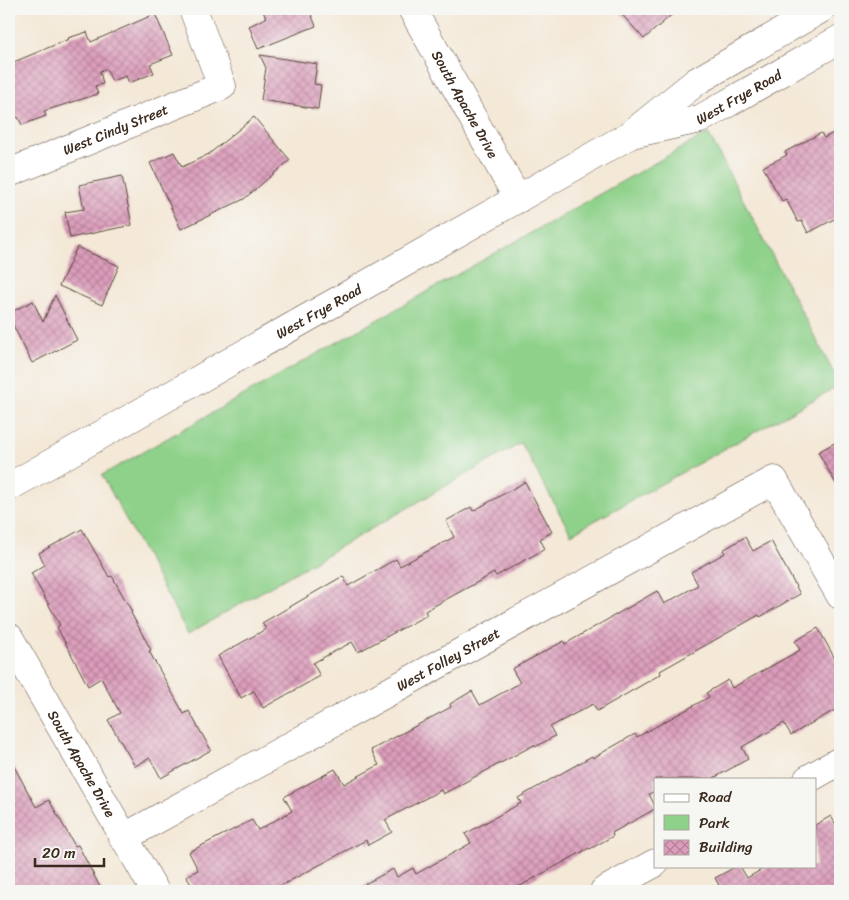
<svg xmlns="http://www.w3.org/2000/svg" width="849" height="900" viewBox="0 0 849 900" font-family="Sriracha,sans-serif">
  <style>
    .green { fill: #8ed18a; stroke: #647e54 }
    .building { fill: url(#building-cross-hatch) }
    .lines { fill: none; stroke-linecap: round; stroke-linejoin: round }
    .minor-casing { stroke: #57463a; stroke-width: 29 }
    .minor { stroke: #fff; stroke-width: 28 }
    .labels { text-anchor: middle; stroke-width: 4; stroke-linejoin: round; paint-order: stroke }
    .street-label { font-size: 14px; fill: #3b2a1e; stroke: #f6f6f2 }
  </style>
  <defs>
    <pattern id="building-cross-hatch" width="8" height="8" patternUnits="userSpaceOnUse" patternTransform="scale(1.25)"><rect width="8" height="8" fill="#dc9dbc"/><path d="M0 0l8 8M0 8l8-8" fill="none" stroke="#b48098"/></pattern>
  </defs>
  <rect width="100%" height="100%" fill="#f6f6f2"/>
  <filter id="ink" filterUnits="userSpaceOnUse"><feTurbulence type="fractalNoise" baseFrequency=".02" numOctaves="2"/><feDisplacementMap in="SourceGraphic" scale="10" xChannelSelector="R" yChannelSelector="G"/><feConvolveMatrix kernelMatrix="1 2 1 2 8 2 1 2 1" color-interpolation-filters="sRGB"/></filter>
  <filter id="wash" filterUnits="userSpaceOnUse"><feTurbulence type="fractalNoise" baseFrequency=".0096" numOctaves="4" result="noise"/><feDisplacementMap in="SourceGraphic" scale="20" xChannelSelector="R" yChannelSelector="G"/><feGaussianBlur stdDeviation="1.12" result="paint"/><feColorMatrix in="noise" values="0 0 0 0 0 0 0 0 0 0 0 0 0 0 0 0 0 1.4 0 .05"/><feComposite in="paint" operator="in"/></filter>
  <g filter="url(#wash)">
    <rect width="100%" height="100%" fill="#f4e8d7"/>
    <polygon class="green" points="708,133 840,385 571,534 521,443 188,634 102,475"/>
    <g id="blocks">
      <g class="building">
        <polygon points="262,9 309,9 316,26 258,49 249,26 266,18"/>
        <polygon points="617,9 678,9 644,39"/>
        <polygon points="155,14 173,55 150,64 154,73 129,83 126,76 112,81 106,69 100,71 103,84 95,86 98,94 44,111 46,116 22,125 18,117 9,120 9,64 69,39 68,38 87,32 91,42"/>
        <polygon points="260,55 317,64 314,84 321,85 318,109 261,100 266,68"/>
        <polygon points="254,117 290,160 244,199 181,229 150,163 174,152 182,167 209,154"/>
        <polygon points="840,129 840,216 808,233 802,221 798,222 786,199 782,201 763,167 787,155 785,152 821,133 824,138"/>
        <polygon points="122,176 132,225 70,238 65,212 84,209 79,185"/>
        <polygon points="77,247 119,266 102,305 59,286"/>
        <polygon points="55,295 77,340 32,363 9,317 9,313 33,301 43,322"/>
        <polygon points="840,440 840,491 818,452"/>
        <polygon points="525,482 552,532 540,539 545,549 496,576 494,573 425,611 427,615 358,652 352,642 313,663 320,676 263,708 254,691 241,698 218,656 266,629 262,623 343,576 348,586 396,559 400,566 454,537 446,521 471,507 473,511"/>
        <polygon points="82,529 109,577 112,576 132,612 131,613 151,650 149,651 184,714 189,711 211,750 161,778 150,758 135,766 108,720 120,713 101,678 88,686 57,627 60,625 31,573 45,565 39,553"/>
        <polygon points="745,537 753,551 771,541 800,594 760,617 759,615 660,671 661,674 597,711 593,704 550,727 555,736 535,747 534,745 443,794 441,790 385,820 392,832 368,845 366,840 271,891 195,891 186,876 198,870 189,852 252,820 258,830 292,811 284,797 335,769 344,784 379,765 371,750 451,707 450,704 472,691 480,705 520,683 512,669 564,641 565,644 657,591 664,604 698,585 691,572 725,553 723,550"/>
        <polygon points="818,628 840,668 840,707 791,735 784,723 742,747 748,759 712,779 655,779 655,791 649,794 655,806 655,809 612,833 613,836 590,849 589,848 511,891 352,891 393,869 397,877 413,868 416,874 471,843 465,834 521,803 518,798 592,756 593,758 635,734 637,737 709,697 706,693 728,680 732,688 800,650 795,641"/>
        <polygon points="9,757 36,807 49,800 75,846 78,845 102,891 14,891 9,883"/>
        <polygon points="831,816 840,832 840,891 722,891 715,878 737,866 740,866 747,878 768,866 815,866 815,825"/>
      </g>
    </g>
  </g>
  <g filter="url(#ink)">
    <use href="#blocks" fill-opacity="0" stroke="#57463a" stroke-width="1"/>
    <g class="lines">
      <defs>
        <g id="minor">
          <path id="s1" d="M412 9 518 199"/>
          <path id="s2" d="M636 133 700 119 840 39"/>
          <path id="s3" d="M9 173 222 86 193 9"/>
          <path id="s4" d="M9 487 630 135 697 81 821 9"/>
          <path id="s5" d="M9 637 155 891"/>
          <polyline points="808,779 840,761"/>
          <path id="s6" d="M123 838 774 480 840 595"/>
          <polyline points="604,891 655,863"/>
        </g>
      </defs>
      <use href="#minor" class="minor-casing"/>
      <use href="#minor" class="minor"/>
    </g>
  </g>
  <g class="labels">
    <g class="street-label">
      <text dy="5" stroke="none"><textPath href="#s2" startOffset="110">West Frye Road</textPath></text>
      <text dy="5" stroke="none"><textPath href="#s1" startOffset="109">South Apache Drive</textPath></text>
      <text dy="5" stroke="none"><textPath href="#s3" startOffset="115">West Cindy Street</textPath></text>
      <text dy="5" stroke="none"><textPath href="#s4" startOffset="356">West Frye Road</textPath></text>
      <text dy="5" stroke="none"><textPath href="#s6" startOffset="371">West Folley Street</textPath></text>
      <text dy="5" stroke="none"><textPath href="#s5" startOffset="146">South Apache Drive</textPath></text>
    </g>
  </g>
  <rect width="849" height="900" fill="none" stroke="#f6f6f2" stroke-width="30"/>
  <rect x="654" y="778" width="162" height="90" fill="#f6f6f2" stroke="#aba49d"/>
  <rect x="664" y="794" width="25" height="8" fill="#ffffff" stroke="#aba49d"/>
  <text x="699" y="802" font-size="15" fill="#3b2a1e">Road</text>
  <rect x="664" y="815" width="25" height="15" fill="#8ed18a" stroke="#aba49d"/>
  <text x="699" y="828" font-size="15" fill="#3b2a1e">Park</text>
  <rect x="664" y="840" width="25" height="15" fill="url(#building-cross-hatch)" stroke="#aba49d"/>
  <text x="699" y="852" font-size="15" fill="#3b2a1e">Building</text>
  <path d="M35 858v8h69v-8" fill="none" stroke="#3b2a1e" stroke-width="2.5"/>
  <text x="42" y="858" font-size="15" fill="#3b2a1e" stroke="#f6f6f2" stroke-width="4" paint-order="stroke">20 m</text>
</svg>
